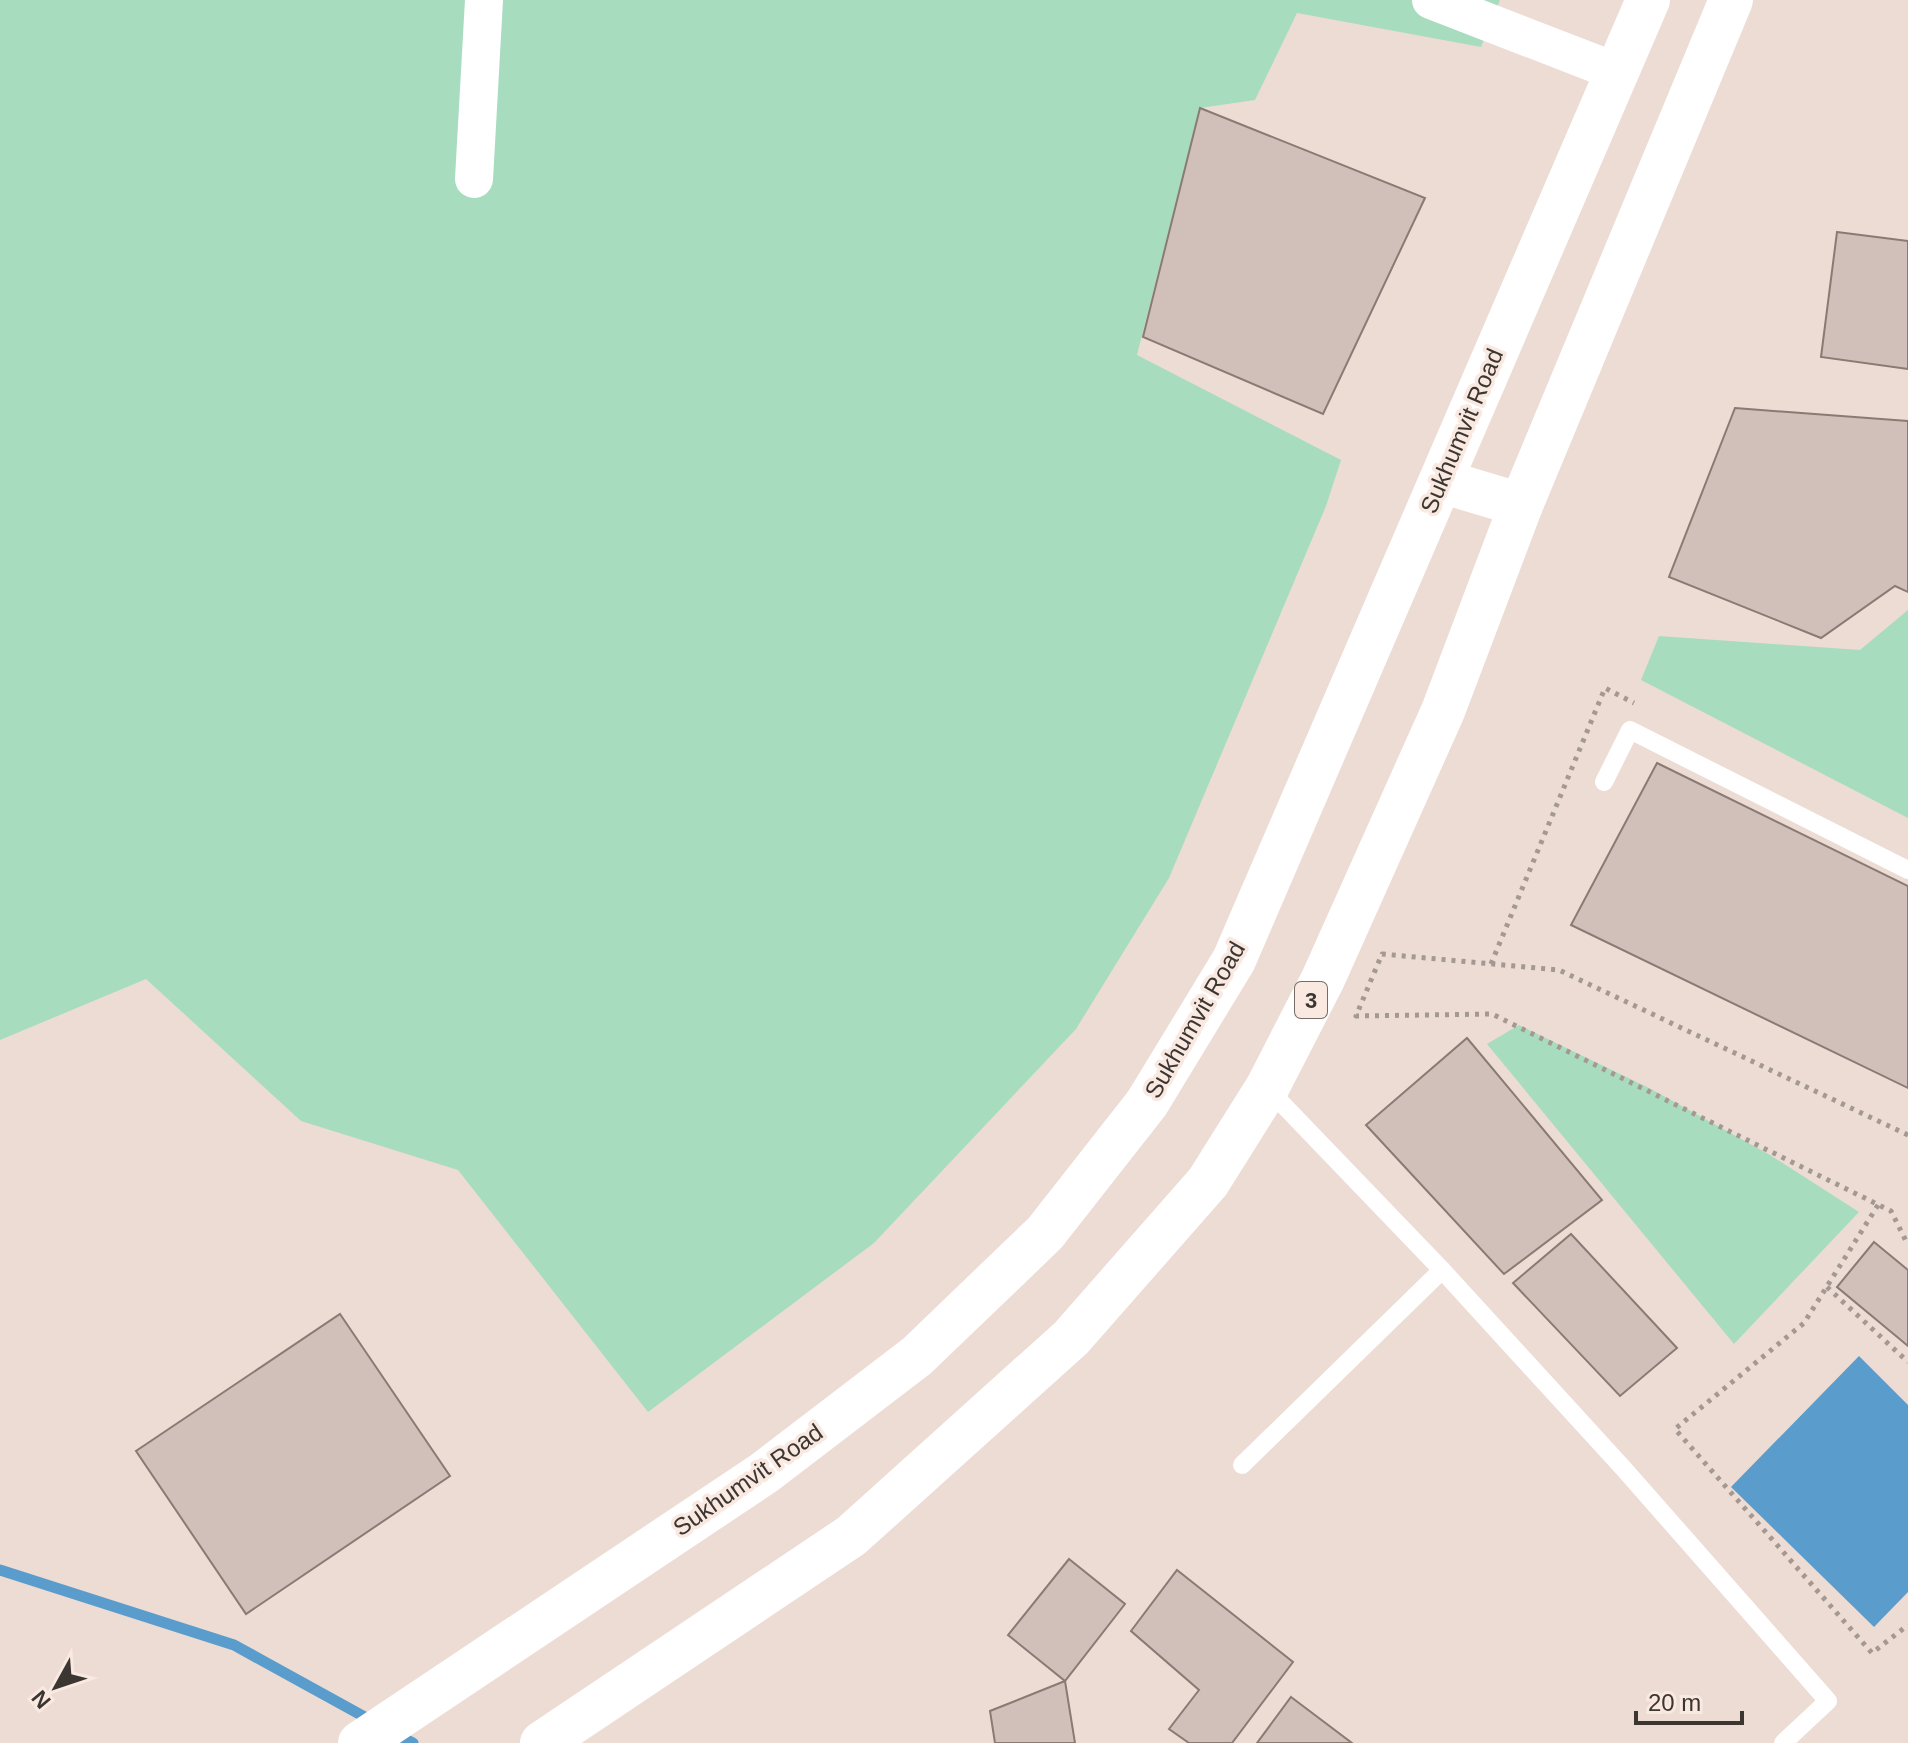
<svg xmlns="http://www.w3.org/2000/svg" width="1908" height="1743" viewBox="0 0 1908 1743" font-family="Helvetica,sans-serif">
  <style>
    .green { fill: #a8dcbf }
    .water { fill: #5a9dcc }
    .lines { fill: none; stroke-linecap: round; stroke-linejoin: round }
    .stream { stroke: #5a9dcc; stroke-width: 11 }
    .building { fill: #d0c0b9; stroke: #897a73; stroke-width: 2 }
    .path { stroke: #a49892; stroke-width: 5; stroke-dasharray: 4 6; stroke-linecap: butt }
    .lane { stroke: #fff; stroke-width: 18 }
    .street { stroke: #fff; stroke-width: 38 }
    .highway { stroke: #fff; stroke-width: 44 }
    .labels { text-anchor: middle; stroke-width: 7; stroke-linejoin: round; paint-order: stroke }
    .shield { fill: #f9e9e1; stroke: #756c67; stroke-width: 2 }
    .shield-label { font-size: 22px; font-weight: bold; fill: #3c3633 }
    .street-label { font-size: 24px; fill: #3c3633; stroke: #f9e9e1 }
  </style>
  <rect width="100%" height="100%" fill="#ecdcd4"/>
  <g class="green">
    <polygon points="0,0 1500,0 1481,47 1297,13 1255,100 1200,108 1137,355 1341,460 1326,506 1169,878 1076,1029 874,1243 648,1412 458,1170 301,1121 146,979 0,1040"/>
    <polygon points="1908,610 1908,818 1641,680 1659,636 1860,650"/>
    <polygon points="1519,1025 1651,1089 1770,1155 1859,1212 1734,1344 1487,1044"/>
  </g>
  <polygon class="water" points="1859,1356 1908,1405 1908,1592 1874,1627 1731,1487"/>
  <g class="lines">
    <g class="stream">
      <polyline points="0,1570 234,1645 372,1721"/>
      <polyline points="394,1733 413,1743"/>
    </g>
  </g>
  <g class="building">
    <polygon points="1200,108 1425,198 1323,414 1143,337"/>
    <polygon points="1837,232 1908,241 1908,369 1821,357"/>
    <polygon points="1735,408 1908,421 1908,592 1895,586 1821,638 1669,577"/>
    <polygon points="1657,763 1908,886 1908,1088 1571,925"/>
    <polygon points="1467,1038 1602,1200 1504,1274 1366,1125"/>
    <polygon points="1571,1234 1677,1348 1620,1396 1513,1283"/>
    <polygon points="1874,1242 1908,1270 1908,1346 1837,1287"/>
    <polygon points="340,1314 450,1476 246,1614 136,1451"/>
    <polygon points="1069,1559 1125,1604 1065,1681 1008,1635"/>
    <polygon points="1177,1570 1293,1662 1232,1743 1189,1743 1169,1729 1199,1690 1131,1631"/>
    <polygon points="1065,1681 1075,1743 995,1743 990,1711"/>
    <polygon points="1291,1697 1352,1743 1257,1743"/>
  </g>
  <g class="lines">
    <g class="path">
      <polyline points="1491,964 1605,688 1634,703"/>
      <polyline points="1908,1135 1559,970 1382,954 1356,1016 1492,1014 1891,1211 1908,1245"/>
      <polyline points="1878,1205 1804,1323 1675,1429 1872,1653 1908,1625"/>
      <polyline points="1827,1287 1908,1362"/>
    </g>
    <g class="lane">
      <polyline points="1604,782 1630,730 1908,870"/>
      <polyline points="1267,1088 1442,1270 1624,1469 1828,1701 1783,1743"/>
      <polyline points="1242,1465 1442,1270"/>
    </g>
    <g class="street">
      <polyline points="1431,0 1617,72"/>
      <polyline points="474,179 484,0"/>
    </g>
    <g class="highway">
      <polyline points="1441,481 1521,505"/>
      <polyline points="360,1743 764,1473 917,1356 1045,1233 1147,1103 1234,960 1648,0"/>
      <polyline points="542,1743 851,1536 1071,1338 1208,1182 1267,1088 1323,979 1443,711 1521,505 1731,0"/>
    </g>
  </g>
  <g class="labels">
    <rect class="shield" x="1295" y="982" width="32" height="36" rx="6"/>
    <g class="shield-label">
      <text x="1311" y="1008">3</text>
    </g>
    <g class="street-label">
      <text transform="translate(1462 431) rotate(-67)" y="8">Sukhumvit Road</text>
      <text transform="translate(1195 1020) rotate(-60)" y="8">Sukhumvit Road</text>
      <text transform="translate(748 1480) rotate(-35)" y="8">Sukhumvit Road</text>
    </g>
  </g>
  <g transform="translate(56 1687) rotate(230)" stroke="#f9e9e1" stroke-width="6" paint-order="stroke">
  <path d="M0-6L14 30L0 20L-14 30Z" fill="#3c3633"/>
  <text y="-12" font-size="22" font-weight="bold" text-anchor="middle" fill="#3c3633">N</text>
  </g>
  <path d="M1636 1711v12h106v-12" fill="none" stroke="#3c3633" stroke-width="4"/>
  <text x="1648" y="1711" font-size="24" fill="#3c3633" stroke="#f9e9e1" stroke-width="6" paint-order="stroke">20 m</text>
</svg>
